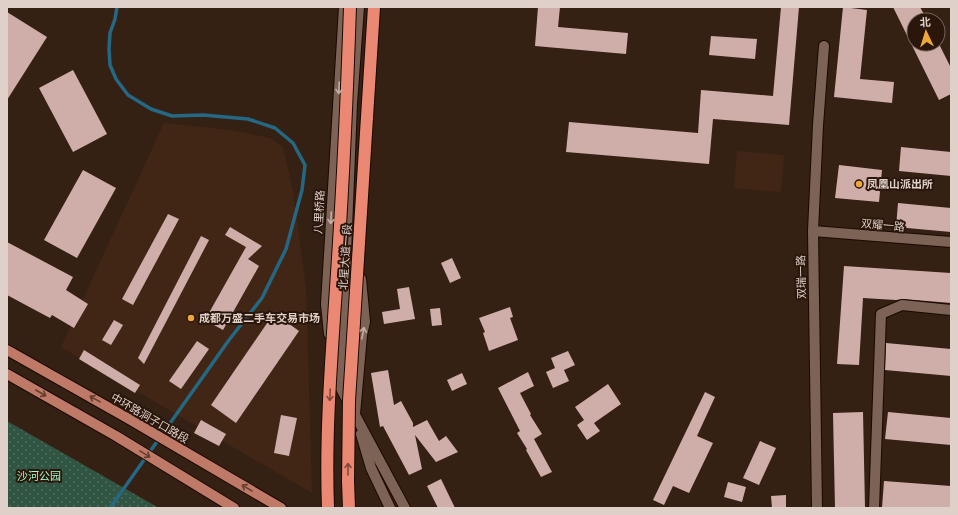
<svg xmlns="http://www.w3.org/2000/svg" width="958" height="515" viewBox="0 0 958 515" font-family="'Open Sans','Noto Sans SC',sans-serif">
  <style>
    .built { fill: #412616 }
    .park { fill: url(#park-dots) }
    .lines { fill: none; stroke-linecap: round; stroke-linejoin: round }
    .stream { stroke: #246884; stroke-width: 3.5 }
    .building { fill: #cfaeaa }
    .minor-casing { stroke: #1b0901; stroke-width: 12 }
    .major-casing { stroke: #1b0901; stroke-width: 12 }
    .minor { stroke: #7c6356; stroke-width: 10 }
    .major { stroke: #bf7967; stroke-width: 10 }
    .highway-bridge-casing { stroke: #1b0901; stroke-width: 14; stroke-linecap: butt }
    .highway-bridge { stroke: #eb8873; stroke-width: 12 }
    .oneway { stroke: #c1afa6 }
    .oneway2 { stroke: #663e30 }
    .oneway3 { stroke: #81493a }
    .poi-dot { fill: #eda83b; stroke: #2a160b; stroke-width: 1.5 }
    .labels { text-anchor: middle; stroke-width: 4; stroke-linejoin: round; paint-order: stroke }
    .poi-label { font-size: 11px; font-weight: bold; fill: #dfd0c9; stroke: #2a160b; text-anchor: start }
    .street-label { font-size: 11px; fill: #dfd0c9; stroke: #2a160b }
    .park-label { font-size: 11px; fill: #9efbcc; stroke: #2a160b }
  </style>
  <defs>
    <pattern id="park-dots" width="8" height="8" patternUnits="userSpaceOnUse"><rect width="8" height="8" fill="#305643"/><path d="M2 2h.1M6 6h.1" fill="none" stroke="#4e6d5d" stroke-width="1.8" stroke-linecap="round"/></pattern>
  </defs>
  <rect width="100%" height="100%" fill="#352014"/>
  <g class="built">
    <polygon points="164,123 231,130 270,138 283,147 293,191 306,288 312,493 61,347"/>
    <polygon points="737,151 784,155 781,192 734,188"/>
  </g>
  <polygon class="park" points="7,421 159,508 7,508"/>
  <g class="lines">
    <polyline class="stream" points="110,508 229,340 262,298 286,249 302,190 305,165 293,143 275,128 248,119 203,115 172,116 151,109 128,95 116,79 110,65 109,49 110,33 115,19 117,7"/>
  </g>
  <g class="building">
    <polygon points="538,7 560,7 558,27 628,33 626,54 535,46"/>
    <polygon points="781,7 799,7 789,125 713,119 709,164 566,152 569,122 698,133 701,90 773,96"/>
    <polygon points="843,7 867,10 860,79 894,82 892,103 834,97"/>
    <polygon points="893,7 920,7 927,20 914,20 914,44 939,44 951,68 951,94 939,100"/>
    <polygon points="7,12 47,37 7,100"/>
    <polygon points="711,36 757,39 755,59 709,55"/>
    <polygon points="73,70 107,134 73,152 39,88"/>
    <polygon points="901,147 951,152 951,176 899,171"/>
    <polygon points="839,165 882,170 879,202 835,198"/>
    <polygon points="83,170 116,188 77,258 44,240"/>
    <polygon points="898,203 951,208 951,232 896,227"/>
    <polygon points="168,214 179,219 133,305 122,299"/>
    <polygon points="230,227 262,246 248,259 259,266 223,330 205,320 246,247 225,235"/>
    <polygon points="201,236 209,240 144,364 138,358"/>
    <polygon points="7,242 73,277 66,290 88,304 74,328 52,315 50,318 7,295"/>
    <polygon points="452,258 461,278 450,283 441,263"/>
    <polygon points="844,266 951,273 951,303 903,299 896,300 863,298 859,365 837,364"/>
    <polygon points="409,287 415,319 384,324 382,312 400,309 397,289"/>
    <polygon points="510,307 513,317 510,318 518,340 489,351 483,333 485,332 479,318"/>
    <polygon points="440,308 442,325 432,326 430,309"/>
    <polygon points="274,313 299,331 236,423 211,405"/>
    <polygon points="114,320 123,325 111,345 102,340"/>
    <polygon points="197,341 209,349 181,389 169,381"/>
    <polygon points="886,343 951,349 951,376 885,370"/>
    <polygon points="84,350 140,385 135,393 79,359"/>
    <polygon points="568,351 575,365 564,370 569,381 553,388 546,372 555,368 551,358"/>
    <polygon points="388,370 394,405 401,401 413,423 413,427 427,420 439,441 446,436 458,452 436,462 415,435 422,469 409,475 383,426 380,427 371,373"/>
    <polygon points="528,372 534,386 520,393 531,414 530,415 542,434 534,439 552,472 541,477 526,450 527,449 517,433 520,431 498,388"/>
    <polygon points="462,373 467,384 452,391 447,380"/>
    <polygon points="608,384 621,404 594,423 600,431 587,440 577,425 584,420 575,407"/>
    <polygon points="705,392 715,397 697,436 713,443 689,493 673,486 664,505 653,500"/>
    <polygon points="863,412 865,508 835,508 833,413"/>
    <polygon points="888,412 951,418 951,445 885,439"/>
    <polygon points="281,415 297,418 289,456 274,453"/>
    <polygon points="201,420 226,434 219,446 194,433"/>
    <polygon points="760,441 776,448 759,485 743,478"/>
    <polygon points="441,479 455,508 438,508 427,486"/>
    <polygon points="884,481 951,486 951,508 882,508"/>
    <polygon points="728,482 746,487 742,502 724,497"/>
    <polygon points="786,495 786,508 772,508 771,496"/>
  </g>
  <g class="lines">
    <defs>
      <g id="minor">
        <polyline points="813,231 951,242"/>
        <polyline points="329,334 326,304 344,7"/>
        <polyline points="334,360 339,385 405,508"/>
        <polyline points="345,384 342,359 344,303 352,104 359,7"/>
        <polyline points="355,414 362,335 365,322 361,279"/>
        <polyline points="361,434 371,468 390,508"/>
        <polyline points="817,508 813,231 818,125 824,46"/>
        <polyline points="874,508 881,314 902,305 951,310"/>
      </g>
      <g id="major">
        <polyline points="7,350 129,419 281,508"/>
        <polyline points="7,374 116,436 234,508"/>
      </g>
    </defs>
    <use href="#minor" class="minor-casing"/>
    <use href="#major" class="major-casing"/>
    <use href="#minor" class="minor"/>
    <use href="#major" class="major"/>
    <defs>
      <g id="highway-bridge">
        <path d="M328 508C325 430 332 351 337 273 343 184 347 96 350 7"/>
        <polyline points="349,508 348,481 349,401 374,7"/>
      </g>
    </defs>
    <use href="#highway-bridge" class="highway-bridge-casing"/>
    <use href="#highway-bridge" class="highway-bridge"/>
  </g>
  <defs><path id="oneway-shaft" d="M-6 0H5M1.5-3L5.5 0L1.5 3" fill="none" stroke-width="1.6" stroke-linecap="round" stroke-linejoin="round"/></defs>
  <g class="oneway">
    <use href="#oneway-shaft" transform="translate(339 88) rotate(93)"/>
    <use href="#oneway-shaft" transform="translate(331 218) rotate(93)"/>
    <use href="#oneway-shaft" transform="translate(363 333) rotate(-79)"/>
  </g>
  <g class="oneway2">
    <use href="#oneway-shaft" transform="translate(41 393) rotate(30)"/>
    <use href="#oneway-shaft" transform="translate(95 399) rotate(-151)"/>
    <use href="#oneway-shaft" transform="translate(145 454) rotate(32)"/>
    <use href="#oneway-shaft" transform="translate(247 488) rotate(-149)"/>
  </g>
  <g class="oneway3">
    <use href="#oneway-shaft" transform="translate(330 395) rotate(92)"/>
    <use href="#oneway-shaft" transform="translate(348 469) rotate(-89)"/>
  </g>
  <g class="poi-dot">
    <circle cx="859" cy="184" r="4"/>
    <circle cx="191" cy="318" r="4"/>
  </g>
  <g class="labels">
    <g class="poi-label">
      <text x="867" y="188">凤凰山派出所</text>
      <text x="199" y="322">成都万盛二手车交易市场</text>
    </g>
    <g class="street-label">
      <text transform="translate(319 212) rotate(-87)" y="4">八里桥路</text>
      <text transform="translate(883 225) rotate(5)" y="4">双耀一路</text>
      <text transform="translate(345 257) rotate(-86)" y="4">北星大道一段</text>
      <text transform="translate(801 277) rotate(-91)" y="4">双瑞一路</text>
      <text transform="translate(150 418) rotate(30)" y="4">中环路洞子口路段</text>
    </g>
    <g class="park-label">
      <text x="39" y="480">沙河公园</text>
    </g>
  </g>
  <rect width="958" height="515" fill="none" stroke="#dfd0c9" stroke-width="16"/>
  <g transform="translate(926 32) rotate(356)"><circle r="19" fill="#2a160b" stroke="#726057"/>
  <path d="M0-3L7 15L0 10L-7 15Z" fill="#eda83b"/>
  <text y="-6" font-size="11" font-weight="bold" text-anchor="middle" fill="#dfd0c9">北</text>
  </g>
</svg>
